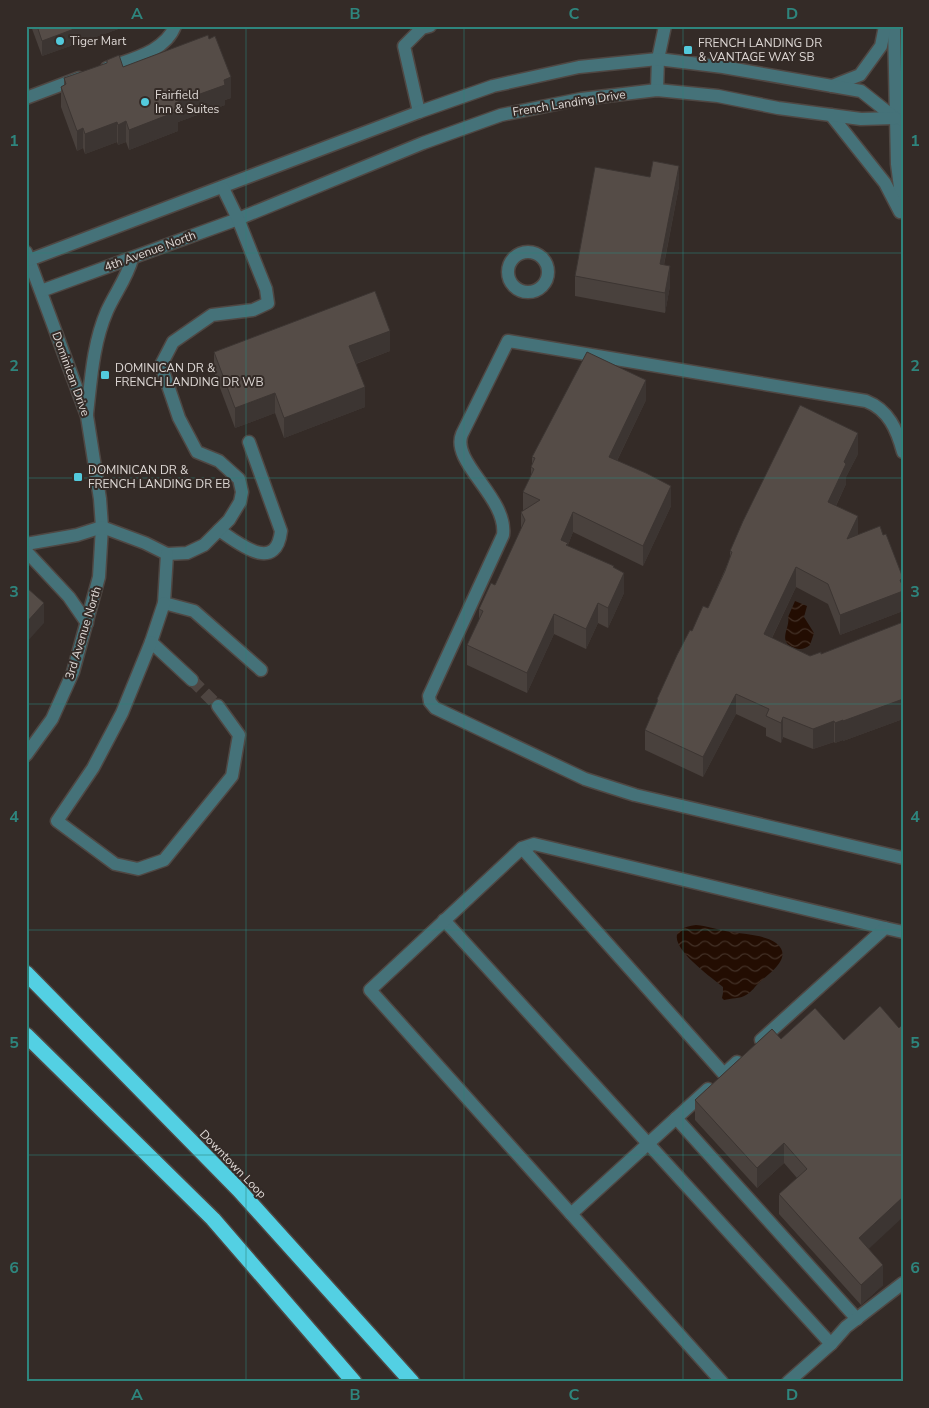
<svg xmlns="http://www.w3.org/2000/svg" width="929" height="1408" viewBox="0 0 929 1408" font-family="'Nunito Sans',sans-serif">
  <style>
    .water { fill: url(#water-waves) }
    .lines { fill: none; stroke-linecap: round; stroke-linejoin: round }
    .minor-tunnel { stroke: #4e4541; stroke-width: 12; stroke-dasharray: 12 6; stroke-linecap: butt }
    .minor-casing { stroke: #4f4743; stroke-width: 15 }
    .highway-casing { stroke: #4f4743; stroke-width: 18 }
    .minor { stroke: #457279; stroke-width: 12 }
    .highway { stroke: #53d0e3; stroke-width: 15 }
    .wall { fill: #49413d }
    .shaded-wall { fill: #3c3532 }
    .building { fill: #554c47; stroke: #3c3532 }
    .grid { fill: none; stroke: #2e857d; stroke-width: 1; stroke-opacity: 0.55 }
    .poi-dot { fill: #53cadc; stroke: #342b27; stroke-width: 2 }
    .labels { text-anchor: middle; stroke-width: 4; stroke-linejoin: round; paint-order: stroke }
    .poi-label { font-size: 12px; fill: #ded8d5; stroke: #342b27; text-anchor: start }
    .street-label { font-size: 12px; fill: #ded8d5; stroke: #342b27 }
    .neatline { fill: none; stroke: #2e857d; stroke-width: 2 }
    .grid-label { font-size: 16px; text-anchor: middle; font-weight: bold; fill: #2e857d }
  </style>
  <defs>
    <pattern id="water-waves" width="16" height="10" patternUnits="userSpaceOnUse" patternTransform="scale(1.25)"><rect width="16" height="10" fill="#230d02"/><path d="M0 5q4-4 8 0t8 0" fill="none" stroke="#423026"/></pattern>
  </defs>
  <rect width="100%" height="100%" fill="#342b27"/>
  <g class="water">
    <path d="M795 601 807 606 804 617 814 633 810 645C805 649 800 650 795 648 776 642 791 627 788 617Z"/>
    <path d="M696 925C708 926 719 930 731 932 743 934 766 935 776 943 794 957 770 973 760 982 755 986 752 992 746 995 740 999 731 998 724 1000L722 998 723 993V987C710 976 645 931 696 925Z"/>
  </g>
  <g class="lines">
    <polyline class="minor-tunnel" points="192,680 218,706"/>
    <defs>
      <g id="minor">
        <polyline points="894,26 897,164 903,211"/>
        <path d="M107 68C131 59 165 52 175 26"/>
        <polyline points="832,86 860,75 881,46 885,26"/>
        <polyline points="657,90 658,59 665,26"/>
        <polyline points="26,98 79,78"/>
        <polyline points="419,112 404,46 422,28 430,26"/>
        <polyline points="831,115 885,183 900,212"/>
        <circle cx="528" cy="272" r="20"/>
        <polyline points="26,252 87,416 100,499 102,527 99,577 73,672 52,719 26,755"/>
        <polyline points="29,260 419,112 493,86 579,67 658,59 723,67 861,91 895,118 903,120"/>
        <polyline points="41,291 238,219 423,143 501,115 581,99 657,90 718,96 778,108 861,119 895,118"/>
        <path d="M87 414C91 379 93 343 107 311 115 293 127 278 132 259"/>
        <path d="M903 452C897 430 889 410 866 401L508 341 462 434C450 462 508 498 503 535L429 696 430 702 435 708 585 779 635 795 903 858"/>
        <path d="M219 530C237 542 276 575 281 531L249 442"/>
        <polyline points="26,544 77,535 102,527 145,543 167,554 187,553 204,545 229,520 240,502 242,492 239,479 219,461 197,452 179,418 161,365 173,342 212,315 253,310 268,303 266,289 238,219 223,188"/>
        <polyline points="26,551 69,597 87,623"/>
        <polyline points="167,554 164,603 194,611 261,670"/>
        <polyline points="164,603 151,642 192,680"/>
        <polyline points="151,642 122,713 93,768 57,821 115,864 138,869 164,860 232,776 239,735 218,706"/>
        <polyline points="522,848 534,844 885,928"/>
        <polyline points="444,920 831,1344"/>
        <polyline points="761,1040 885,928 903,932"/>
        <polyline points="676,1118 857,1319"/>
        <polyline points="571,1214 708,1089"/>
        <polyline points="722,1382 370,990 522,848 724,1074 737,1062"/>
        <polyline points="788,1382 831,1344 846,1327 903,1283"/>
      </g>
      <g id="highway">
        <polyline points="26,973 239,1190 412,1382"/>
        <polyline points="26,1035 213,1219 354,1382"/>
      </g>
    </defs>
    <use href="#minor" class="minor-casing"/>
    <use href="#highway" class="highway-casing"/>
    <use href="#minor" class="minor"/>
    <use href="#highway" class="highway"/>
  </g>
  <g class="wall">
    <polygon points="31,26 124,26 124,27 42,56"/>
    <polygon points="123,67 231,98 225,100 225,105 178,122 178,131 129,150 126,142 118,145 117,142 85,154 83,148 77,151 61,107 61,87 64,85 64,78"/>
    <polygon points="679,186 664,265 670,286 665,313 575,296 575,276"/>
    <polygon points="390,351 356,364 365,407 284,438 275,413 235,428 214,372 214,352"/>
    <polygon points="646,400 617,461 671,506 643,566 573,532 568,545 568,546 614,568 624,593 608,628 598,623 586,649 554,634 527,693 467,665 467,645 479,620 479,609 495,585 521,529 521,512 523,511 523,492 531,476 531,467 532,464 532,457"/>
    <polygon points="858,454 846,477 846,484 836,506 858,535 883,535 903,578 903,611 840,635 828,604 796,587 772,638 810,656 821,654 903,622 903,719 843,741 843,740 835,743 834,742 813,749 783,737 781,743 766,736 766,728 736,714 703,777 645,750 645,730 657,704 657,699 692,631 708,608 730,558 730,551"/>
    <polygon points="772,1029 869,1249 883,1285 861,1305 779,1214 779,1194 797,1178 784,1163 757,1188 695,1120 695,1100"/>
  </g>
  <g class="shaded-wall">
    <polygon points="82,26 124,27 42,56 42,41"/>
    <polygon points="231,77 231,98 225,100 225,105 178,122 178,131 129,150 129,130 175,103 224,80"/>
    <polygon points="126,121 126,142 118,145 118,125"/>
    <polygon points="117,122 117,142 85,154 85,134"/>
    <polygon points="83,128 83,148 77,151 77,131"/>
    <polygon points="679,166 679,186 660,284 660,264"/>
    <polygon points="670,266 670,286 665,313 665,293"/>
    <polygon points="390,331 390,351 349,366 349,346"/>
    <polygon points="646,380 646,400 609,477 609,457"/>
    <polygon points="365,387 365,407 284,438 284,418"/>
    <polygon points="275,393 275,413 235,428 235,408"/>
    <polygon points="858,433 858,454 846,477 846,484 828,522 828,502 844,462"/>
    <polygon points="671,486 671,506 643,566 643,546"/>
    <polygon points="573,512 573,532 568,545 568,563 561,540"/>
    <polygon points="858,516 858,536 847,539"/>
    <polygon points="796,567 796,587 764,654 764,634"/>
    <polygon points="624,573 624,593 608,628 608,608"/>
    <polygon points="903,579 903,611 840,635 840,615"/>
    <polygon points="44,603 44,623 26,643 26,623"/>
    <polygon points="598,603 598,623 586,649 586,629"/>
    <polygon points="554,614 554,634 527,693 527,673"/>
    <polygon points="736,694 736,714 703,777 703,757"/>
    <polygon points="903,699 903,719 843,741 843,721"/>
    <polygon points="783,717 783,737 781,743 781,723"/>
    <polygon points="843,720 843,740 835,743 835,723"/>
    <polygon points="834,721 834,742 813,749 813,729"/>
    <polygon points="784,1143 784,1163 757,1188 757,1168"/>
    <polygon points="903,1197 903,1217 859,1258 859,1238"/>
    <polygon points="883,1265 883,1285 861,1305 861,1285"/>
  </g>
  <g class="building">
    <polygon points="37,26 82,26 42,41"/>
    <polygon points="208,35 209,39 215,36 231,77 224,80 225,85 175,103 178,111 129,130 126,121 118,125 117,122 85,134 83,128 77,131 61,87 66,84 64,78 107,63 107,60 119,55 123,67"/>
    <polygon points="653,161 679,166 660,264 670,266 665,293 575,276 595,167 650,177"/>
    <polygon points="375,291 390,331 349,346 365,387 284,418 275,393 235,408 214,352"/>
    <polygon points="587,352 646,380 609,457 646,473 671,486 643,546 573,512 561,540 568,543 566,545 614,566 613,567 624,573 608,608 598,603 586,629 554,614 527,673 467,645 483,611 479,609 491,583 495,585 525,520 521,512 540,500 523,492 534,469 531,467 535,458 532,457"/>
    <polygon points="800,405 858,433 844,462 846,464 828,502 858,516 847,539 880,526 883,535 886,534 903,578 900,580 903,587 903,591 840,615 828,584 796,567 764,634 810,656 821,652 821,654 903,622 903,699 843,721 843,720 835,723 834,721 813,729 783,717 781,723 766,716 769,709 736,694 703,757 645,730 658,700 657,699 677,655 690,630 692,631 703,606 708,608 725,571 732,552 730,551 743,521"/>
    <polygon points="26,587 44,603 26,623"/>
    <polygon points="880,1006 899,1028 902,1025 903,1027 903,1197 859,1238 883,1265 861,1285 779,1194 807,1169 784,1143 757,1168 695,1100 772,1029 781,1039 815,1008 844,1040"/>
  </g>
  <path class="grid" d="M246 26V1382M464 26V1382M683 26V1382M26 253H903M26 478H903M26 704H903M26 930H903M26 1155H903"/>
  <g class="poi-dot">
    <circle cx="60" cy="41" r="5"/>
    <rect x="683" y="45" width="10" height="10" rx="2.5"/>
    <circle cx="145" cy="102" r="5"/>
    <rect x="100" y="370" width="10" height="10" rx="2.5"/>
    <rect x="73" y="472" width="10" height="10" rx="2.5"/>
  </g>
  <g class="labels">
    <g class="poi-label">
      <text x="70" y="45">Tiger Mart</text>
      <text x="698" y="47">FRENCH LANDING DR<tspan x="698" dy="14">&amp; VANTAGE WAY SB</tspan></text>
      <text x="155" y="99">Fairfield<tspan x="155" dy="14">Inn &amp; Suites</tspan></text>
      <text x="115" y="372">DOMINICAN DR &amp;<tspan x="115" dy="14">FRENCH LANDING DR WB</tspan></text>
      <text x="88" y="474">DOMINICAN DR &amp;<tspan x="88" dy="14">FRENCH LANDING DR EB</tspan></text>
    </g>
    <g class="street-label">
      <text transform="translate(569 103) rotate(-9)" y="4">French Landing Drive</text>
      <text transform="translate(150 251) rotate(-20)" y="4">4th Avenue North</text>
      <text transform="translate(71 374) rotate(70)" y="4">Dominican Drive</text>
      <text transform="translate(83 633) rotate(-73)" y="4">3rd Avenue North</text>
      <text transform="translate(233 1164) rotate(46)" y="4">Downtown Loop</text>
    </g>
  </g>
  <rect width="929" height="1408" fill="none" stroke="#342b27" stroke-width="55"/>
  <rect x="28" y="28" width="874" height="1352" class="neatline"/>
  <g class="grid-label">
    <text x="137" y="19">A</text>
    <text x="355" y="19">B</text>
    <text x="574" y="19">C</text>
    <text x="792" y="19">D</text>
    <text x="14" y="146">1</text>
    <text x="915" y="146">1</text>
    <text x="14" y="371">2</text>
    <text x="915" y="371">2</text>
    <text x="14" y="597">3</text>
    <text x="915" y="597">3</text>
    <text x="14" y="822">4</text>
    <text x="915" y="822">4</text>
    <text x="14" y="1048">5</text>
    <text x="915" y="1048">5</text>
    <text x="14" y="1273">6</text>
    <text x="915" y="1273">6</text>
    <text x="137" y="1400">A</text>
    <text x="355" y="1400">B</text>
    <text x="574" y="1400">C</text>
    <text x="792" y="1400">D</text>
  </g>
</svg>
